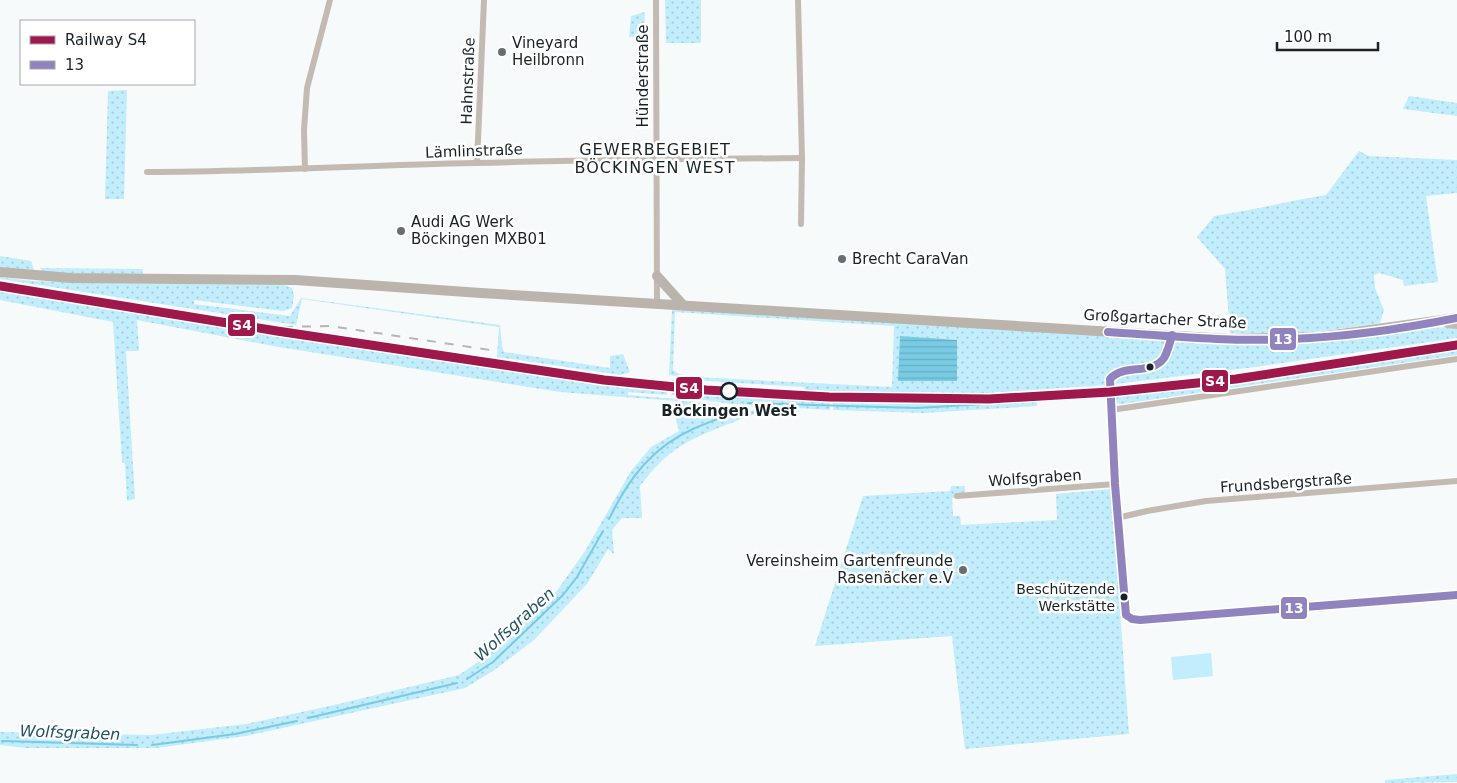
<svg xmlns="http://www.w3.org/2000/svg" width="1457" height="783" viewBox="0 0 1457 783" font-family="'DejaVu Sans',sans-serif">
  <style>
    .grass { fill: url(#grass-dots); fill-rule: evenodd }
    .pitch { fill: #c1edfc }
    .water { fill: url(#water-rules) }
    .lines { fill: none; stroke-linecap: round; stroke-linejoin: round }
    .stream { stroke: #78cbe3; stroke-width: 2 }
    .street { stroke: #c3bbb2; stroke-width: 6 }
    .primary { stroke: #bbb4ac; stroke-width: 10 }
    .rail { stroke: #b7b5b0; stroke-width: 2; stroke-dasharray: 9 9; stroke-linecap: butt }
    .bus-1-casing { stroke: #fff; stroke-width: 11 }
    .bus-1 { stroke: #9184be; stroke-width: 8 }
    .rail-1-casing { stroke: #fff; stroke-width: 12 }
    .rail-1 { stroke: #9f184c; stroke-width: 9 }
    .poi-dot { fill: #666e71; stroke: #fff; stroke-width: 2 }
    .bus-dot { fill: #182327; stroke: #fff; stroke-width: 2 }
    .stop-dot { fill: #fff; stroke: #182327; stroke-width: 2.5 }
    .labels { text-anchor: middle; stroke-width: 5; stroke-linejoin: round; paint-order: stroke }
    .bus-label { font-size: 14px; fill: #182327; stroke: #fff; text-anchor: end }
    .poi-label { font-size: 15px; fill: #182327; stroke: #fff; text-anchor: start }
    .street-label { font-size: 15px; fill: #182327; stroke: #fff }
    .stop-label { font-size: 15px; font-weight: bold; fill: #182327; stroke: #fff }
    .neighbourhood-label { font-size: 16px; letter-spacing: 1px; fill: #182327; stroke: #fff }
    .water-label { font-size: 16px; font-style: italic; fill: #225261; stroke: #fff }
    .line-badge { stroke: #fff; stroke-width: 2 }
    .badge-label { font-size: 14px; text-anchor: middle; font-weight: bold; fill: #fff }
  </style>
  <defs>
    <pattern id="grass-dots" width="8" height="8" patternUnits="userSpaceOnUse" patternTransform="scale(1.25)"><rect width="8" height="8" fill="#c1edfc"/><path d="M2 2h.1M6 6h.1" fill="none" stroke="#a5cbd8" stroke-width="1.8" stroke-linecap="round"/></pattern>
    <pattern id="water-rules" width="6" height="5" patternUnits="userSpaceOnUse" patternTransform="scale(1.25)"><rect width="6" height="5" fill="#78cbe3"/><path d="M0 2.5h6" fill="none" stroke="#67aec3"/></pattern>
  </defs>
  <rect width="100%" height="100%" fill="#f7fafb"/>
  <g class="grass">
    <polygon points="665,0 701,0 701,43 666,43"/>
    <polygon points="645,12 644,37 629,37 631,16"/>
    <polygon points="127,90 124,199 105,199 108,91"/>
    <polygon points="1409,96 1457,103 1457,116 1403,109"/>
    <path d="M1359 151 1369 156 1457 160V193L1426 196 1438 282 1404 286 1403 280 1379 273 1374 275 1375 288 1384 310 1380 323 1309 333H1230L1225 269 1197 237 1214 216C1252 210 1289 201 1326 195Z"/>
    <polygon points="0,256 31,261 34,270 0,268"/>
    <polygon points="40,267 41,268 143,269 142,275 42,273"/>
    <polygon points="0,277 33,281 93,283 284,285 292,288 294,296 292,308 283,311 194,300 194,304 290,316 301,298 500,325 502,346 504,352 610,368 610,356 623,354 630,372 621,375 497,357 499,327 302,299 296,325 0,279"/>
    <path d="M0 290 525 373 667 391V395L628 392V395L677 399 743 409 741 411 764 410C735 423 702 431 675 450 661 460 650 473 640 486L642 518H622L612 530 614 554 608 549 587 584 534 640 493 671 465 688 246 736 156 748H26L0 745V732L151 735 246 724 330 706 459 675 478 662 556 592 585 551 631 471 651 447 679 431 676 420V401L560 392 273 346 137 320 139 351H126L135 499 127 501 125 463 122 462 113 322 0 300Z"/>
    <path d="M672 309 1237 343C1272 343 1307 344 1342 340 1380 335 1418 327 1457 327V338L1255 367 1107 385 988 393 916 394 805 390 804 387 707 381 669 375ZM675 312 894 326 892 387 694 377 679 374 673 370Z"/>
    <polygon points="1457,349 1457,355 1121,404 1117,403 1115,400 1115,394 1254,379"/>
    <polygon points="672,393 830,402 830,410 732,404 671,395"/>
    <polygon points="1037,400 1037,406 923,413 833,410 833,402 953,403"/>
    <polygon points="951,486 965,486 965,497 952,498 953,516 960,516 961,525 1057,520 1056,494 1111,489 1129,734 965,749 952,636 815,646 863,496 950,491"/>
    <polygon points="1457,774 1457,782 1385,783 1385,780"/>
  </g>
  <polygon class="pitch" points="1211,653 1213,676 1173,680 1171,657"/>
  <polygon class="water" points="900,336 957,340 957,381 898,381"/>
  <g class="lines">
    <g class="stream">
      <polyline points="748,403 917,408 1103,397"/>
      <path d="M609 519C629 478 652 447 695 428 709 422 724 417 738 410"/>
      <polyline points="467,679 493,662 563,595 577,577 603,531"/>
      <polyline points="308,718 457,683"/>
      <polyline points="2,741 137,745"/>
      <polyline points="152,745 235,734 297,721"/>
    </g>
    <g class="street">
      <polyline points="656,0 657,303"/>
      <polyline points="798,0 802,158 801,224"/>
      <polyline points="477,163 484,0"/>
      <polyline points="305,169 304,130 307,88 330,0"/>
      <path d="M147 172C257 172 366 165 476 163 585 160 693 159 802 158"/>
      <polyline points="1443,321 1447,325 1457,326"/>
      <path d="M1172 335C1169 344 1167 355 1161 361 1147 376 1119 363 1110 379L1115 484 1126 615 1132 619 1140 620 1457 595"/>
      <polyline points="1111,410 1457,359"/>
      <polyline points="957,496 1115,484"/>
      <polyline points="1117,518 1147,511 1206,501 1457,481"/>
    </g>
    <g class="primary">
      <polyline points="0,272 71,278 295,280 481,293 1228,339 1319,337 1457,318"/>
      <polyline points="657,276 683,305"/>
    </g>
    <polyline class="rail" points="284,327 330,326 490,350"/>
    <defs>
      <g id="bus-1">
        <path d="M1108 332C1169 336 1230 342 1291 339 1347 337 1402 329 1457 318"/>
        <path d="M1172 335C1170 343 1168 351 1164 358 1151 376 1124 363 1110 379L1115 484 1126 615 1132 619 1140 620 1457 595"/>
      </g>
    </defs>
    <use href="#bus-1" class="bus-1-casing"/>
    <use href="#bus-1" class="bus-1"/>
    <defs>
      <polyline id="rail-1" points="0,286 277,331 604,380 706,390 829,397 989,399 1110,392 1236,379 1457,345"/>
    </defs>
    <use href="#rail-1" class="rail-1-casing"/>
    <use href="#rail-1" class="rail-1"/>
  </g>
  <g class="poi-dot">
    <circle cx="502" cy="52" r="5"/>
    <circle cx="401" cy="231" r="5"/>
    <circle cx="842" cy="259" r="5"/>
    <circle cx="963" cy="570" r="5"/>
  </g>
  <g class="bus-dot">
    <circle cx="1150" cy="367" r="4.5"/>
    <circle cx="1124" cy="597" r="4.5"/>
  </g>
  <circle class="stop-dot" cx="729" cy="391" r="8"/>
  <g class="labels">
    <g class="bus-label">
      <text x="1115" y="594">Beschützende<tspan x="1115" dy="17">Werkstätte</tspan></text>
    </g>
    <g class="poi-label">
      <text x="512" y="48">Vineyard<tspan x="512" dy="17">Heilbronn</tspan></text>
      <text x="411" y="227">Audi AG Werk<tspan x="411" dy="17">Böckingen MXB01</tspan></text>
      <text x="852" y="264">Brecht CaraVan</text>
      <text x="953" y="566" text-anchor="end">Vereinsheim Gartenfreunde<tspan x="953" dy="17">Rasenäcker e.V</tspan></text>
    </g>
    <g class="street-label">
      <text transform="translate(643 76) rotate(-90)" y="5">Hünderstraße</text>
      <text transform="translate(468 81) rotate(-88)" y="5">Hahnstraße</text>
      <text transform="translate(474 151) rotate(-2)" y="5">Lämlinstraße</text>
      <text transform="translate(1165 319) rotate(3)" y="5">Großgartacher Straße</text>
      <text transform="translate(1035 478) rotate(-4)" y="5">Wolfsgraben</text>
      <text transform="translate(1286 483) rotate(-4)" y="5">Frundsbergstraße</text>
    </g>
    <g class="stop-label">
      <text x="729" y="416">Böckingen West</text>
    </g>
    <g class="neighbourhood-label">
      <text x="655" y="155">GEWERBEGEBIET<tspan x="655" dy="18">BÖCKINGEN WEST</tspan></text>
    </g>
    <g class="water-label">
      <text transform="translate(514 624) rotate(-42)" y="6">Wolfsgraben</text>
      <text transform="translate(70 732) rotate(2)" y="6">Wolfsgraben</text>
    </g>
  </g>
  <g class="line-badge">
    <rect x="227" y="313" width="29" height="24" rx="5" fill="#9f184c"/>
    <rect x="1269" y="327" width="28" height="24" rx="5" fill="#9184be"/>
    <rect x="1201" y="369" width="28" height="24" rx="5" fill="#9f184c"/>
    <rect x="675" y="376" width="28" height="24" rx="5" fill="#9f184c"/>
    <rect x="1280" y="596" width="28" height="24" rx="5" fill="#9184be"/>
  </g>
  <g class="badge-label">
    <text x="242" y="330">S4</text>
    <text x="1283" y="344">13</text>
    <text x="1215" y="386">S4</text>
    <text x="689" y="393">S4</text>
    <text x="1294" y="613">13</text>
  </g>
  <rect x="20" y="20" width="175" height="65" fill="#ffffff" stroke="#a3a7a9"/>
  <rect x="30" y="36" width="25" height="8" fill="#9f184c" stroke="#a3a7a9"/>
  <text x="65" y="45" font-size="15" fill="#182327">Railway S4</text>
  <rect x="30" y="61" width="25" height="8" fill="#9184be" stroke="#a3a7a9"/>
  <text x="65" y="70" font-size="15" fill="#182327">13</text>
  <path d="M1277 42v8h101v-8" fill="none" stroke="#182327" stroke-width="2.5"/>
  <text x="1284" y="42" font-size="15" fill="#182327" stroke="#ffffff" stroke-width="4" paint-order="stroke">100 m</text>
</svg>
